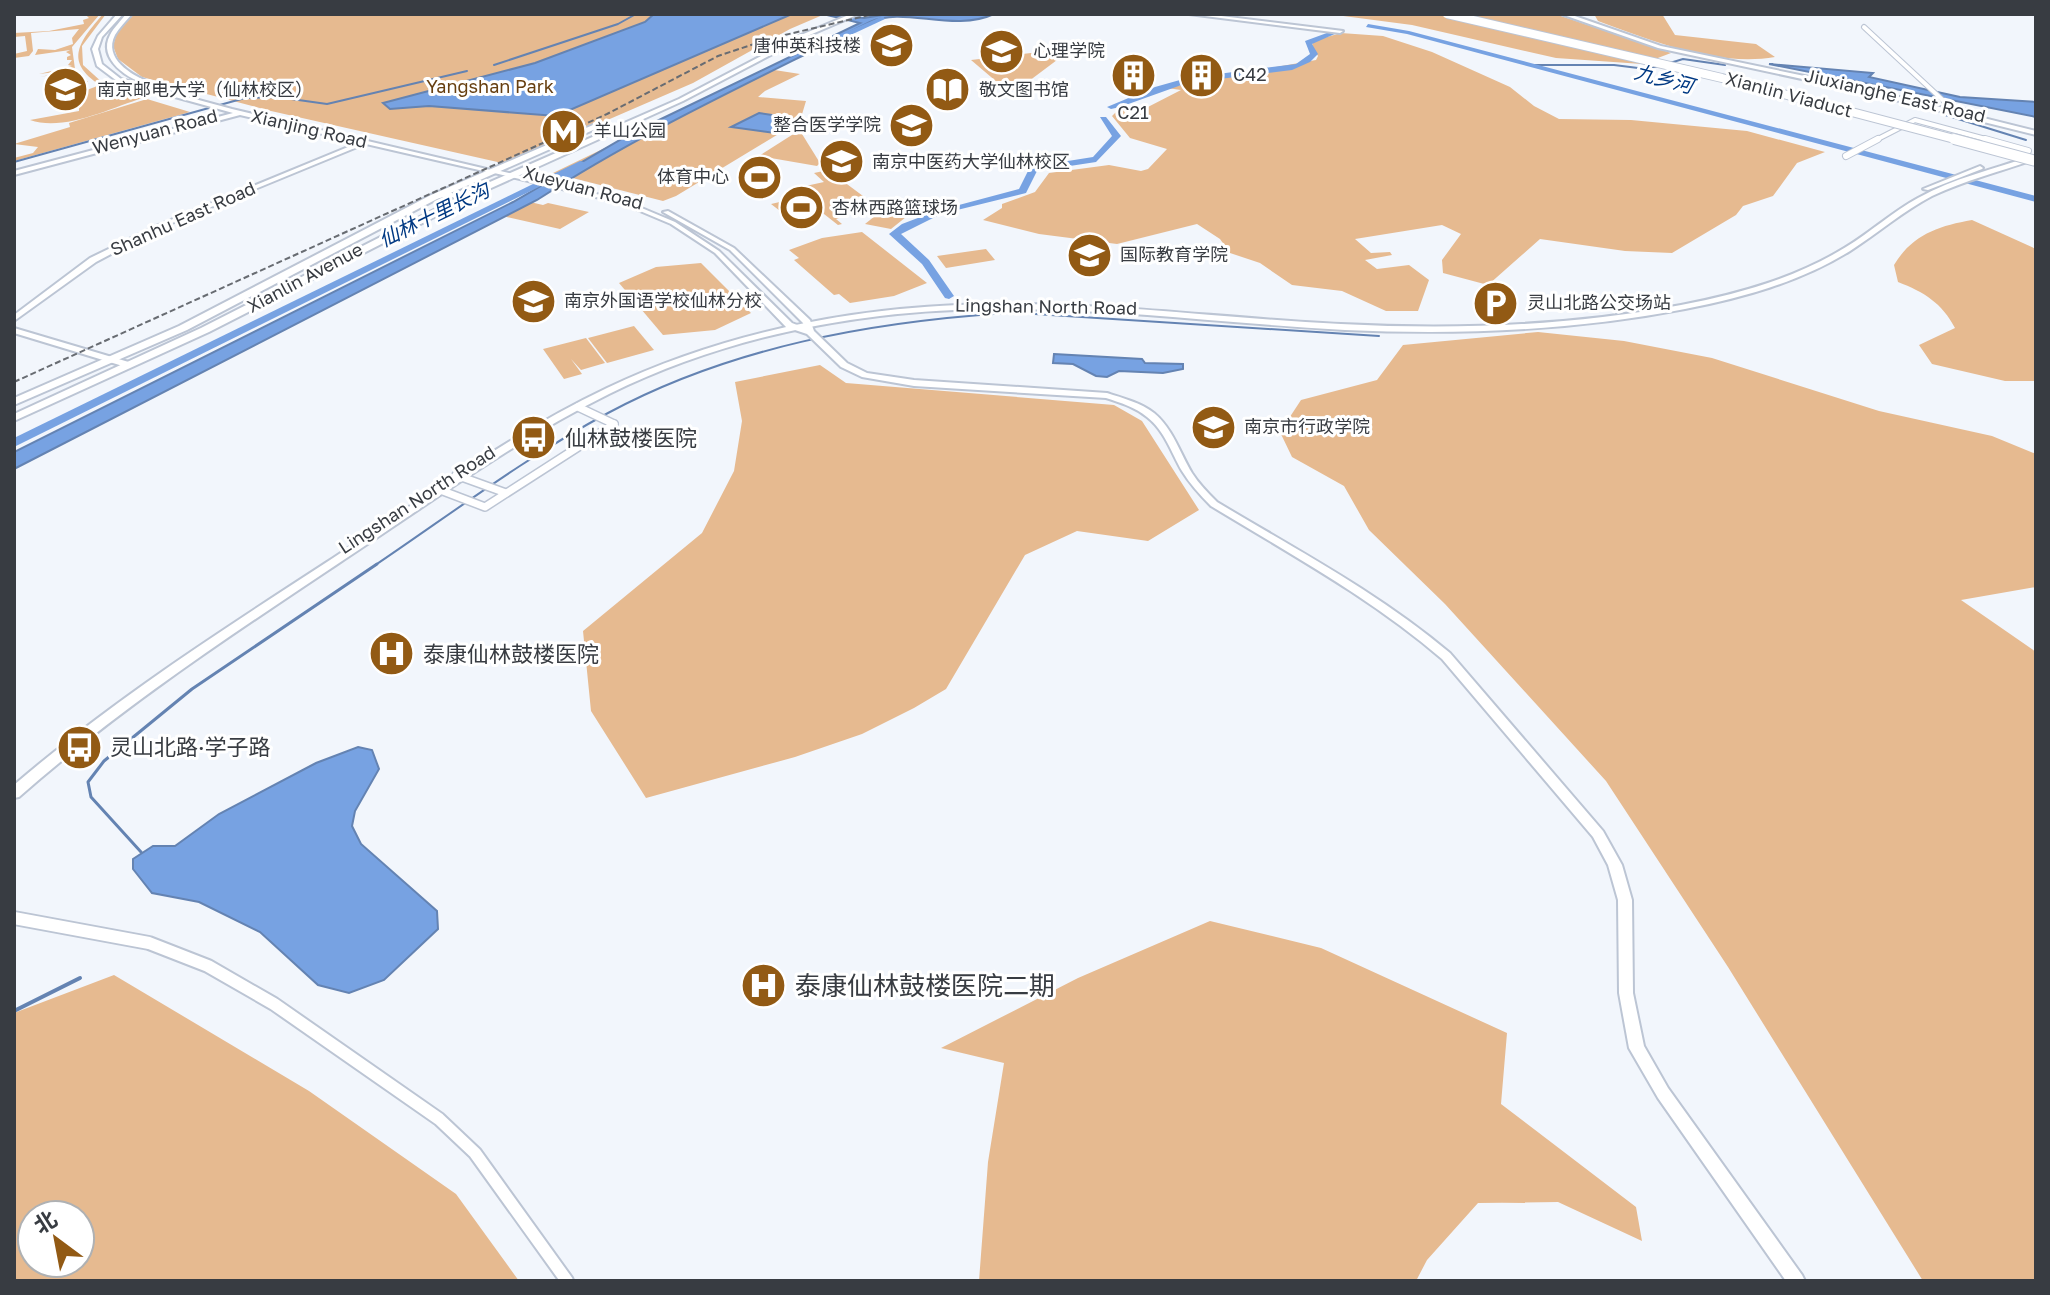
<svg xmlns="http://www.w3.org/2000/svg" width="2050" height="1295" viewBox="0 0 2050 1295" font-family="'Golos Text','Noto Sans SC',sans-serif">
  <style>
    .green { fill: #e6ba90; fill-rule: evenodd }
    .water { fill: #77a2e2; stroke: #6483b2; stroke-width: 2 }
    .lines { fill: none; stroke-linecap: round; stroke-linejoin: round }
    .stream-far2 { stroke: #6483b2; stroke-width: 2 }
    .stream-far1 { stroke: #6483b2; stroke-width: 3 }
    .stream { stroke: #6483b2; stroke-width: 4 }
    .river { fill: #77a2e2; fill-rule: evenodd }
    .minor-far3-casing { stroke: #bcc5d4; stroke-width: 6 }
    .minor-far2-casing { stroke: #bcc5d4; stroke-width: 8 }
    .minor-far1-casing { stroke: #bcc5d4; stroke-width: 10 }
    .minor-casing { stroke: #bcc5d4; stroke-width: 16 }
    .tertiary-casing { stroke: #bcc5d4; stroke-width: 4 }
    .secondary-casing { stroke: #bcc5d4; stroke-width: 4 }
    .primary-casing { stroke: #bcc5d4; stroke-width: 4 }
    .minor-far3 { stroke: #fff; stroke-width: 4 }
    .minor-far2 { stroke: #fff; stroke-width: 6 }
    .minor-far1 { stroke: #fff; stroke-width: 7 }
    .minor { stroke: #fff; stroke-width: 12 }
    .tertiary { fill: #fff; fill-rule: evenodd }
    .secondary { fill: #fff; fill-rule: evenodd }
    .primary { fill: #fff; fill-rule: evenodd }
    .rail { stroke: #686c72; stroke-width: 2; stroke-dasharray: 6 3; stroke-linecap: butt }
    .motorway-bridge-far1-casing { stroke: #bcc5d4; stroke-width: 10; stroke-linecap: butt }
    .motorway-bridge-casing { stroke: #bcc5d4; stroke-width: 12; stroke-linecap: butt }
    .motorway-bridge-far1 { stroke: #fff; stroke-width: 8 }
    .motorway-bridge { stroke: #fff; stroke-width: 10 }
    .labels { text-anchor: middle; stroke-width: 6; stroke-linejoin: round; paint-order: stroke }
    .far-poi-label { font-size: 18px; fill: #383c42; stroke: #fff; text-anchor: start }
    .far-park-label { font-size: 18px; fill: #673f10; stroke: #fff }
    .far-street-label { font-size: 18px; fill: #383c42; stroke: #fff }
    .far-water-label { font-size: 20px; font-style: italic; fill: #003983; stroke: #fff }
    .poi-label { font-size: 22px; fill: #383c42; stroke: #fff; text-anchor: start }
    .near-poi-label { font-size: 26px; fill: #383c42; stroke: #fff; text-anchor: start }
  </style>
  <rect width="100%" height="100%" fill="#f2f6fc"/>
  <g class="green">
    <polygon points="100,14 72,47 75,69 88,82 75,81 73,71 40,77 72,70 39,74 72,66 68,65 72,60 67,60 67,57 71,55 66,52 70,50 35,55 38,49 55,50 73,44 72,38 79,29 31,33 33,51 29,56 14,58 14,54 27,51 25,36 14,37 14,33 49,31 84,24 83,20 89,18 86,15"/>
    <path d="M103 14H106L82 46 83 65 104 84 143 98C110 108 64 132 30 120L79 111V93L100 85C63 61 80 41 103 14Z"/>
    <polygon points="134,14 825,14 790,29 693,83 515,160 502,163 271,111 142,77 118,59 113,46 117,32"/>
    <polygon points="1328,14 1555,14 1671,53 1642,64 1556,58 1412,25"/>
    <path d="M1594 14H1662L1675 35 1756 44 1775 57C1717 67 1652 41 1598 21Z"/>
    <polygon points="1341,33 1383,36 1432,52 1510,87 1534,106 1559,119 1631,120 1747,131 1825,152 1797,163 1773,196 1743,206 1736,215 1672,253 1625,251 1540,239 1488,285 1443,273 1442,260 1461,234 1442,225 1355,239 1371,253 1390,252 1392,255 1365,260 1377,269 1409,265 1429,280 1418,311 1386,311 1342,291 1292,285 1260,263 1230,253 1220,239 1197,224 1117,244 1039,234 983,220 1002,208 1002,204 1035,192 1049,173 1109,165 1141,171 1148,169 1167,149 1130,138 1112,116 1118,110 1144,109 1181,90 1167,88 1229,75 1269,74 1264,69 1316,60 1318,56 1312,46 1313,41"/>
    <polygon points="1073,48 1017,90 1004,88 971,60 1048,51 1052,54"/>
    <polygon points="768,69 800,74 765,91 758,97 806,101 800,121 676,196 663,201 553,173"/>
    <polygon points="147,99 190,112 14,161 14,158 33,153 38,147 14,144 70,127 69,123"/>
    <polygon points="795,133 802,134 820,163 817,166 759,156"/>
    <polygon points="828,170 863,196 850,198 853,208 837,212 842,217 836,219 842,224 838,225 824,214 793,221 771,204 810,195 801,187 824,182 814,173"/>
    <polygon points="530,202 543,205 548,203 589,212 560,229 502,216"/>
    <polygon points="890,204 916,209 891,229 865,224"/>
    <path d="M1972 220 2036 249V381H2005L1932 364 1919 345 1955 328C1942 303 1924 292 1898 282L1894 265C1912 235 1938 226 1972 220Z"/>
    <polygon points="862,232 927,283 894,296 850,303 839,294 834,295 794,260 799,258 789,250 822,238"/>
    <polygon points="986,249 995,260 946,268 937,256"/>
    <polygon points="701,263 751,313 715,330 663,335 619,283 656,267"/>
    <polygon points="634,326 654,350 607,363 588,338"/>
    <polygon points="1538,332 1624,341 1712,358 1879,411 1992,436 2036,454 2036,587 1961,600 2036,652 2036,1281 1923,1281 1728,967 1606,781 1445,604 1369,530 1344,486 1292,457 1280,432 1301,400 1377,380 1403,345"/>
    <polygon points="586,338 605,363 581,370 571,359 582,374 564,379 543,349"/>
    <polygon points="820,365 846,383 1114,405 1142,421 1199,510 1148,541 1077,531 1025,555 946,689 914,708 862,734 795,757 646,798 591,711 583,631 702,533 734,471 742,421 735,382"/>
    <polygon points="1210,921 1321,948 1507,1033 1501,1104 1636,1207 1642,1241 1558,1202 1478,1203 1427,1260 1416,1281 979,1281 988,1162 1004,1063 941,1048 1078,978"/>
    <path d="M114 975 309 1091 456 1194 519 1281H14V1013ZM32 1215H80V1263H32Z"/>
  </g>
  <g class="water">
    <polygon points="654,14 792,14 556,116 429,106 390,109 383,103 535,63 645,22"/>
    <path d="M823 14 864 18 888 14H994C953 33 904 6 870 22 758 79 643 131 537 200L14 469V452L513 202 632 133 860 23Z"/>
    <polygon points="1769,64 1873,73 1869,77 1960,97 2036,102 2036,117"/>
    <polygon points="759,113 792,118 796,122 775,133 731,127"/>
    <polygon points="1054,354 1142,359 1145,363 1183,364 1183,369 1163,373 1119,371 1107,377 1096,376 1073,364 1053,363"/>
    <polygon points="358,747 372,750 379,769 355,811 352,826 361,844 437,911 438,929 384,980 349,993 318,985 260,932 199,902 152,893 133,869 133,859 153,846 175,846 219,814 316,763"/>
  </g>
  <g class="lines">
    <g class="stream-far2">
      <polyline points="1670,63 1683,59 1725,65"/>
      <polyline points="494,65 618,24 636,14"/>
      <polyline points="1530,65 1614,65 1646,69 1659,66"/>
      <polyline points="1942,114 2026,140"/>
      <polyline points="14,162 245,98 277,97 327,104 467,71"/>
      <polyline points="1035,314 1379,336"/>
      <path d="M374 566C451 514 526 457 608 413 731 347 870 322 1007 313"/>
    </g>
    <polyline class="stream-far1" points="141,852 91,797 88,782 104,761 192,689 377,564"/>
    <polyline class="stream" points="14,1011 80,978"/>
    <g class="river">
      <polygon points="883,16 885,19 840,40 833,38"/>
      <polygon points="1368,24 1409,31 2036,196 2036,202 1407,34 1366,27"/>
      <polygon points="1335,30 1337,33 1312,44 1318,54 1310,62 1292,70 1187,83 1120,107 1111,109 1107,107 1155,87 1187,78 1296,64 1310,54 1305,41"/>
      <polygon points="1100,117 1106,117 1121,136 1096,162 1037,171 1026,193 949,212 944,209 1019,189 1030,167 1093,157 1112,136"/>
      <polygon points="580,161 587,163 14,447 14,438"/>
      <polygon points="931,213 939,215 901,234 929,260 954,296 949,299 945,298 922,264 889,234 902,224"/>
    </g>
    <defs>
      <g id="minor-far3">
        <polyline points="1864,27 1948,105 1977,114"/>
        <polyline points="1874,141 1915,120 1993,141"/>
      </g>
      <g id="minor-far2">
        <polyline points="1985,139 2028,151"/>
        <polyline points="1846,156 1878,139"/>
      </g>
      <g id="minor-far1">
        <polyline points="578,407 614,424"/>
        <polyline points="456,475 506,493"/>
        <polyline points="435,488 485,507 614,424"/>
      </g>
      <polyline id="minor" points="14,918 149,943 208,966 274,1004 439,1119 475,1153 567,1281"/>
      <g id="tertiary">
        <polygon points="365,140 368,142 367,143 160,228 96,262 14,321 14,315 90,258 156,226"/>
        <path d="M492 169 625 201 675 222 719 251 792 323 805 328 803 323 730 250 663 212 668 211 734 248 810 320 814 331 847 363 867 373 914 380 1107 393C1123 398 1141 403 1154 413 1173 429 1180 453 1192 473 1199 484 1208 493 1217 502 1297 550 1379 593 1450 653L1603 831 1622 865 1632 900 1633 993 1644 1046 1668 1088 1802 1275 1805 1281H1786L1658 1098 1629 1048 1619 993 1618 900 1608 865 1593 837 1442 659C1371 598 1290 554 1211 506 1200 495 1190 484 1182 471 1171 452 1165 431 1147 417 1135 407 1121 403 1106 398L914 386 862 377 841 367 807 334 786 327 715 253 671 224 621 203 490 172V170Z"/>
        <polygon points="14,328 132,363 133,365 129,367 126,367 14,333"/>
      </g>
      <g id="secondary">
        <polygon points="117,14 123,14 102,37 98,49 102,64 121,79 232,109 495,171 492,173 240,115 14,175 14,171 233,113 117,81 97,66 92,49 98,36"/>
        <path d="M126 14H132C126 21 119 28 115 35 103 58 131 75 149 82V84C129 81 97 59 110 35 114 27 121 21 126 14Z"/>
        <polygon points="1189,14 1205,14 1343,31 1340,33"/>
        <polygon points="1561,14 1569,14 1661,46 1867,89 2036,131 2036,135 1867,93 1658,48"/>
        <path d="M2032 156H2036V159C2002 171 1965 180 1932 196 1903 211 1878 233 1850 251 1800 282 1742 298 1685 309 1573 331 1459 335 1345 330 1235 324 1125 310 1015 309 876 307 735 332 609 394 514 441 427 505 339 563 228 637 119 709 19 797L14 798V785C112 701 219 632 327 562 418 502 508 435 607 388 733 328 873 303 1012 304 1122 304 1232 319 1341 324 1455 330 1569 326 1681 305 1738 294 1796 278 1846 247 1871 232 1892 212 1918 198 1954 178 1994 169 2032 156Z"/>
        <polygon points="1980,166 1983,168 1982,169 1928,190 1923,189"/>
        <polygon points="449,192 463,197 456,203 452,201 455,198 449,196 434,199 430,197"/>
      </g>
      <g id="primary">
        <polygon points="851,14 859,14 805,37 683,101 489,189 209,332 14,421 14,414 201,328 483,185 679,99 801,35"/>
        <polygon points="593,125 600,127 437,199 187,330 14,405 14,398 179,326 431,195"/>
      </g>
    </defs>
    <use href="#minor-far3" class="minor-far3-casing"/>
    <use href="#minor-far2" class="minor-far2-casing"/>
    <use href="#minor-far1" class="minor-far1-casing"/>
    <use href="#minor" class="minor-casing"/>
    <use href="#tertiary" class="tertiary-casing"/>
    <use href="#secondary" class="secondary-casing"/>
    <use href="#primary" class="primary-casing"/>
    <use href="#minor-far3" class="minor-far3"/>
    <use href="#minor-far2" class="minor-far2"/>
    <use href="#minor-far1" class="minor-far1"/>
    <use href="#minor" class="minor"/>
    <use href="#tertiary" class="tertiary"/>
    <use href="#secondary" class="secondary"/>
    <use href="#primary" class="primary"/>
    <polyline class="rail" points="14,382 607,114 718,56 772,38 874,14"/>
    <defs>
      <polyline id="motorway-bridge-far1" points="1447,14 1722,78 1962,141"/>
      <polyline id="motorway-bridge" points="1954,139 2036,161"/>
    </defs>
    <use href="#motorway-bridge-far1" class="motorway-bridge-far1-casing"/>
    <use href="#motorway-bridge" class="motorway-bridge-casing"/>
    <use href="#motorway-bridge-far1" class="motorway-bridge-far1"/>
    <use href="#motorway-bridge" class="motorway-bridge"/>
  </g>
  <defs>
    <symbol id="school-disc" viewBox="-11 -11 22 22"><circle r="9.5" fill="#925a14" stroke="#fff"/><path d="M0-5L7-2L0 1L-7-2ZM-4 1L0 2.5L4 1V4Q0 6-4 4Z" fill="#fff"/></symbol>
    <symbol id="building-disc" viewBox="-11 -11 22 22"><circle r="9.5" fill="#925a14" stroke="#fff"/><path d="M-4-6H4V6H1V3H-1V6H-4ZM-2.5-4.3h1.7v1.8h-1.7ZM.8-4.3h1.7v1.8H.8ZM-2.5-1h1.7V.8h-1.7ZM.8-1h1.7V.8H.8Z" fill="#fff"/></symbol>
    <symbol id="university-disc" viewBox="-11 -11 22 22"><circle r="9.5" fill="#925a14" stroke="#fff"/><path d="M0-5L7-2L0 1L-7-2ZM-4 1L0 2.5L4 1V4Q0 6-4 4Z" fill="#fff"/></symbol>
    <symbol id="library-disc" viewBox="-11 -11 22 22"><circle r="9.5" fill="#925a14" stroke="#fff"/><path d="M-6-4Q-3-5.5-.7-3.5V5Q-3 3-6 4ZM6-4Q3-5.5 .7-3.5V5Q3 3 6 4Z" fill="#fff"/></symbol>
    <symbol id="metro-disc" viewBox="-11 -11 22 22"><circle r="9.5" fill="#925a14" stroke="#fff"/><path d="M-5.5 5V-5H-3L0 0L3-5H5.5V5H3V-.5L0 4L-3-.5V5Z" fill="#fff"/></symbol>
    <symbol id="stadium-disc" viewBox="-11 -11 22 22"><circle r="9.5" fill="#925a14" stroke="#fff"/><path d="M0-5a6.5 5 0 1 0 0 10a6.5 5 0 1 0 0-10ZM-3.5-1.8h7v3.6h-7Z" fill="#fff"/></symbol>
    <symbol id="parking-disc" viewBox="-11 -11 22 22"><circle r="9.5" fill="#925a14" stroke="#fff"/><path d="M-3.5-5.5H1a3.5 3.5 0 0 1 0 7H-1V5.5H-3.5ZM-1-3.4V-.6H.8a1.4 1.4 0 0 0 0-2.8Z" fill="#fff"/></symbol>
    <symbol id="bus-disc" viewBox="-11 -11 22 22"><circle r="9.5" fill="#925a14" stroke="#fff"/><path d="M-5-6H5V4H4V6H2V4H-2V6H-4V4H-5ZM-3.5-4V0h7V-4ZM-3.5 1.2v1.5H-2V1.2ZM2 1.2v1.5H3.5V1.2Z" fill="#fff"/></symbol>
    <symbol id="hospital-disc" viewBox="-11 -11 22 22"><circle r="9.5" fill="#925a14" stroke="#fff"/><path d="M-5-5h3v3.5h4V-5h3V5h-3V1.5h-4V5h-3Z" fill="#fff"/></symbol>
  </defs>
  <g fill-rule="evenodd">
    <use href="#school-disc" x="866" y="20" width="51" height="51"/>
    <use href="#school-disc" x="976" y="26" width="51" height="51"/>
    <use href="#building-disc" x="1108" y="50" width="51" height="51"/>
    <use href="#building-disc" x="1176" y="50" width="51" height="51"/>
    <use href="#university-disc" x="40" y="64" width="51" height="51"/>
    <use href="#library-disc" x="922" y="64" width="51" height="51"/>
    <use href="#school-disc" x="886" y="100" width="51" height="51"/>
    <use href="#metro-disc" x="538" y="106" width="51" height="51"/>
    <use href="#university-disc" x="816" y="136" width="51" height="51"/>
    <use href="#stadium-disc" x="734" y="152" width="51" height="51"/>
    <use href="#stadium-disc" x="776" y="182" width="51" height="51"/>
    <use href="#school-disc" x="1064" y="230" width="51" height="51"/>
    <use href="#school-disc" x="508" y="276" width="51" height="51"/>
    <use href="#parking-disc" x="1470" y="278" width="51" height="51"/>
    <use href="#school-disc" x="1188" y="402" width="51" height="51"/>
    <use href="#bus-disc" x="508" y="412" width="51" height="51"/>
    <use href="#hospital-disc" x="366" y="628" width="51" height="51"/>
    <use href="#bus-disc" x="54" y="722" width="51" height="51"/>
    <use href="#hospital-disc" x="738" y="960" width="51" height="51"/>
  </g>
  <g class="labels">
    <g class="far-poi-label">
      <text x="861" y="52" text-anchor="end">唐仲英科技楼</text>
      <text x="1033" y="57">心理学院</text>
      <text x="1233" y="81">C42</text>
      <text x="97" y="96">南京邮电大学（仙林校区）</text>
      <text x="979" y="96">敬文图书馆</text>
      <text x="1133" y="119" text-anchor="middle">C21</text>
      <text x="881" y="131" text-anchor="end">整合医学学院</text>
      <text x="594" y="137">羊山公园</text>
      <text x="872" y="168">南京中医药大学仙林校区</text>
      <text x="729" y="183" text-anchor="end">体育中心</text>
      <text x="832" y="214">杏林西路篮球场</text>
      <text x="1120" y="261">国际教育学院</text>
      <text x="564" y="307">南京外国语学校仙林分校</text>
      <text x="1527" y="309">灵山北路公交场站</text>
      <text x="1244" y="433">南京市行政学院</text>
    </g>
    <g class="far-park-label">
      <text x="490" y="93">Yangshan Park</text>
    </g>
    <g class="far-street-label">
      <text transform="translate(1789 95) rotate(15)" y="6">Xianlin Viaduct</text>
      <text transform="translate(1895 96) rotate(13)" y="6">Jiuxianghe East Road</text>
      <text transform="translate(309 129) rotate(13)" y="6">Xianjing Road</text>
      <text transform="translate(155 132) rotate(-15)" y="6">Wenyuan Road</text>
      <text transform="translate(583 188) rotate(15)" y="6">Xueyuan Road</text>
      <text transform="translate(183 219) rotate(-24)" y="6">Shanhu East Road</text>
      <text transform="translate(305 278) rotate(-28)" y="6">Xianlin Avenue</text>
      <text transform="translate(1046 307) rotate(1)" y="6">Lingshan North Road</text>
      <text transform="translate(417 500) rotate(-33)" y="6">Lingshan North Road</text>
    </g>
    <g class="far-water-label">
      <text transform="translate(1664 79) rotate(15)" y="7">九乡河</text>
      <text transform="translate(434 215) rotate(-26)" y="7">仙林十里长沟</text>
    </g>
    <g class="poi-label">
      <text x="565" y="446">仙林鼓楼医院</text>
      <text x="423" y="662">泰康仙林鼓楼医院</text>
      <text x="110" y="755">灵山北路·学子路</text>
    </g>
    <g class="near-poi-label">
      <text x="795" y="995">泰康仙林鼓楼医院二期</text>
    </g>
  </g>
  <rect width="2050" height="1295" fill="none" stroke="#383c42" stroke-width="32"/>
  <g transform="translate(56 1239) rotate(328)"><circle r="38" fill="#ffffff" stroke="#afb1b3" stroke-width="2"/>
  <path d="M0-6L14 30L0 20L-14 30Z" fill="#925a14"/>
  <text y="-12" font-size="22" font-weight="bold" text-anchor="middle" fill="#383c42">北</text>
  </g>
</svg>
